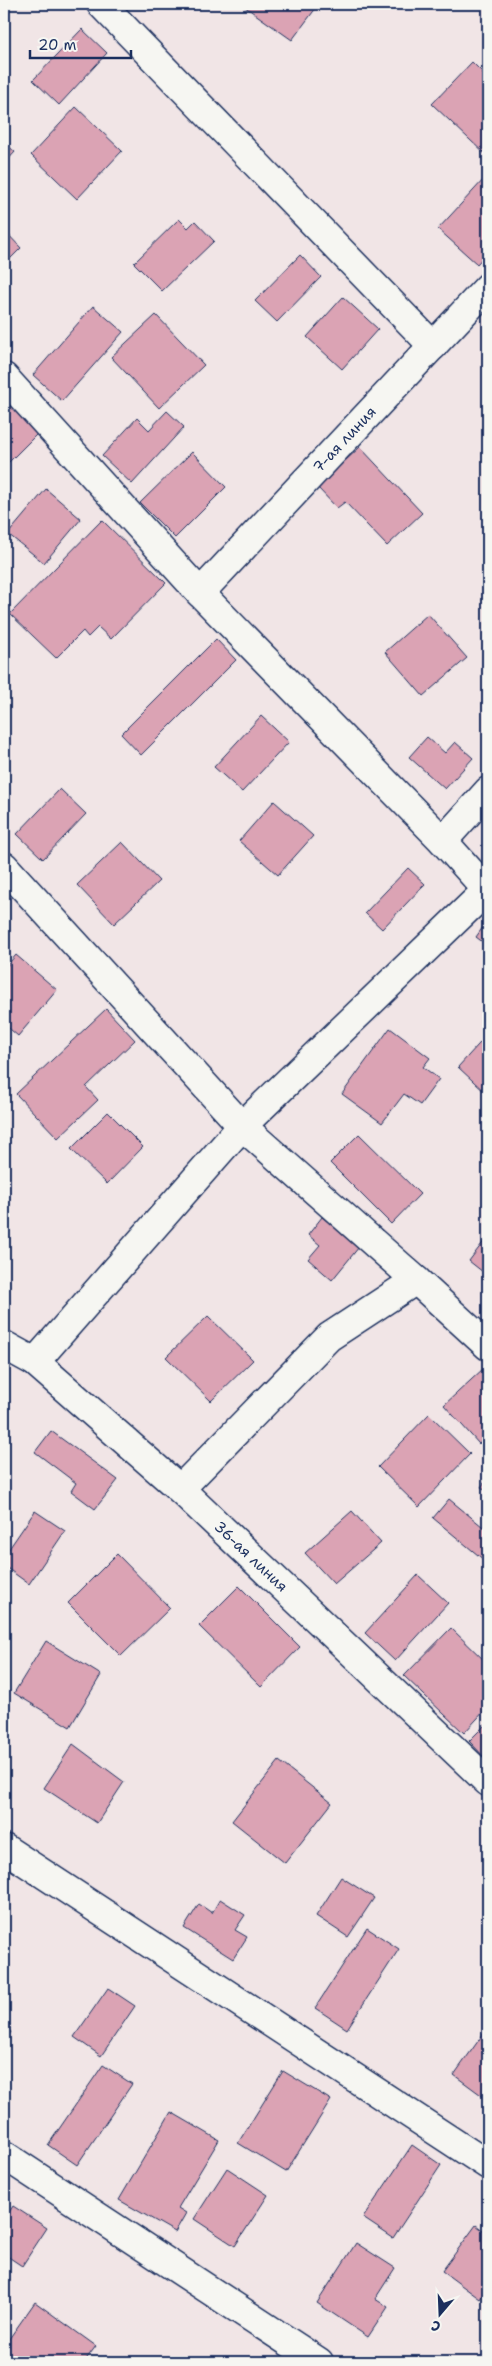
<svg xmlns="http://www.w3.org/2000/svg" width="492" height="2366" viewBox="0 0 492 2366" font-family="'Shantell Sans',sans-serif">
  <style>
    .building { fill: #dba3b4; stroke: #1b2f5e }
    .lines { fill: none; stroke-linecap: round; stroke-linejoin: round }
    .street-casing { stroke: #1b2f5e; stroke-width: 31 }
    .secondary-casing { stroke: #1b2f5e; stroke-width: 31 }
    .street { stroke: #f6f6f2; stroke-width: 28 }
    .secondary { stroke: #f6f6f2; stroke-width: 28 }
    .labels { text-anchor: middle; stroke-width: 4; stroke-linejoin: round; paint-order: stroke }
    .street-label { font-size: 15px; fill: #1b2f5e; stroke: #f6f6f2 }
  </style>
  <rect width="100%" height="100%" fill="#f1e5e6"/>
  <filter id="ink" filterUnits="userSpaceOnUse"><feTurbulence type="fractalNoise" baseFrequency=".02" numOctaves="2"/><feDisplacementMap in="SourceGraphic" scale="10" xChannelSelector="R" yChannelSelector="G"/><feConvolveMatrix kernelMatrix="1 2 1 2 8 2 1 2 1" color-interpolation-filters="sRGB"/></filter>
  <g filter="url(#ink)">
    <g class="building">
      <polygon points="241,4 319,4 292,40"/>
      <polygon points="82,29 107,53 59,105 33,80"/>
      <polygon points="472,62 488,78 488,157 432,104"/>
      <polygon points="76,107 122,151 77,199 31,155"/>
      <polygon points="4,142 15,152 4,164"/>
      <polygon points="485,178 488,181 488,252 477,264 438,229"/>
      <polygon points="179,219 188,228 195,221 214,241 162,291 134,263"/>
      <polygon points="4,230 21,248 4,265"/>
      <polygon points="300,255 321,277 277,322 255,301"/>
      <polygon points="343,297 378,329 342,369 307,337"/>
      <polygon points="93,306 123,332 62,401 33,375"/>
      <polygon points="156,315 204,365 159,408 111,357"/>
      <polygon points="11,405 39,432 4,467 4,412"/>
      <polygon points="167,411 184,427 132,484 102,456 137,418 149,430"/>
      <polygon points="360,447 422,513 387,546 345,502 337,508 317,487"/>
      <polygon points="192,452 226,487 175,538 140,503"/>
      <polygon points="46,489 81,519 44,563 8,534"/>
      <polygon points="102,520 166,583 111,639 98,627 88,637 83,631 56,658 10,614"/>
      <polygon points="428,614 467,658 423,696 385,652"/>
      <polygon points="216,639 236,660 141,755 121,734"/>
      <polygon points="261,716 289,742 242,792 214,767"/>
      <polygon points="427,737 445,753 455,742 473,758 445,789 409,757"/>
      <polygon points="60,789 86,814 43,859 17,834"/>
      <polygon points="274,801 313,836 278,875 239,841"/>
      <polygon points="122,842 159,881 114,924 77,885"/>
      <polygon points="408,868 425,884 382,929 365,913"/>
      <polygon points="488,920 488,946 476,937"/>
      <polygon points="16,955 57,990 18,1036 4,1024 4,969"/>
      <polygon points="106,1009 135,1040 86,1087 98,1100 58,1138 16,1094"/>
      <polygon points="390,1028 430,1058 423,1067 439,1079 420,1105 404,1094 382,1123 342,1094"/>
      <polygon points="488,1034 488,1095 458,1067"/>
      <polygon points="108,1112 143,1147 107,1184 71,1149"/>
      <polygon points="359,1134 420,1194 391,1224 330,1163"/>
      <polygon points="322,1217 359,1247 332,1280 308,1259 320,1245 308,1235"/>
      <polygon points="488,1236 488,1276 469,1261"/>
      <polygon points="208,1316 253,1360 211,1401 166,1357"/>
      <polygon points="484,1368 488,1372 488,1435 479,1444 444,1405"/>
      <polygon points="429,1414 470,1454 419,1507 378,1467"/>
      <polygon points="51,1431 118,1480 95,1509 71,1491 76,1483 35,1452"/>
      <polygon points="488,1478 488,1493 481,1487"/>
      <polygon points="449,1499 488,1531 488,1555 484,1560 433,1518"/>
      <polygon points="35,1511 65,1531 29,1584 4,1566 4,1556"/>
      <polygon points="352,1511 381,1543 334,1584 305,1553"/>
      <polygon points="117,1554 170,1608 121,1656 68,1603"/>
      <polygon points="418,1575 448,1603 395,1661 365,1633"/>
      <polygon points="239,1586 300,1647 261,1687 199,1626"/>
      <polygon points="451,1628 488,1664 488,1707 464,1733 404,1676"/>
      <polygon points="46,1641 101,1675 70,1727 14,1693"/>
      <polygon points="488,1722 488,1761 469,1741"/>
      <polygon points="73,1744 124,1782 97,1823 44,1788"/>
      <polygon points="279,1761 332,1803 285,1863 232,1821"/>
      <polygon points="341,1877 374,1898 348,1937 316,1916"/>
      <polygon points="220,1899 245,1915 235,1930 247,1937 233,1959 184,1928 199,1904 212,1913"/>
      <polygon points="367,1928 399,1949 347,2029 315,2008"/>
      <polygon points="108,1988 135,2006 101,2056 74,2037"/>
      <polygon points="4,2027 11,2032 4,2042"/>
      <polygon points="486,2030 488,2032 488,2100 454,2075"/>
      <polygon points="103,2065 132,2084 77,2165 48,2145"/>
      <polygon points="283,2071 331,2100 286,2172 238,2143"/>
      <polygon points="171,2112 219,2140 178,2208 186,2213 175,2232 119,2200"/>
      <polygon points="412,2145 441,2165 393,2238 363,2218"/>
      <polygon points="227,2168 268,2195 235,2246 194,2219"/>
      <polygon points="13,2206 47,2228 22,2266 4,2254 4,2243 6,2239 4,2238 4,2220"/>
      <polygon points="476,2225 488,2234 488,2288 480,2299 442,2271"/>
      <polygon points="356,2243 395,2268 375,2299 388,2307 368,2337 317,2303"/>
      <polygon points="35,2302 96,2346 84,2362 15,2362 4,2354 4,2346"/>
    </g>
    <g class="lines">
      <defs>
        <g id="street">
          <polyline points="101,4 433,346"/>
          <polyline points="4,377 200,593"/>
          <polyline points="443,841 488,791"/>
          <polyline points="4,866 242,1126 416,1280"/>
          <polyline points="180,1489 329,1337 416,1280 488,1346"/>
          <polyline points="4,1848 488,2165"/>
          <polyline points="4,2155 319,2362"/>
        </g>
        <g id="secondary">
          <path id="s1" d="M4 1345 35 1362 180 1489 488 1782"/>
          <path id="s2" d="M35 1362 242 1126 487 890 443 841 200 593 488 287"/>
        </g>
      </defs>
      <use href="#street" class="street-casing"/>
      <use href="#secondary" class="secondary-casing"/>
      <use href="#street" class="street"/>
      <use href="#secondary" class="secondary"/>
    </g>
  </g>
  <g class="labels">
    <g class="street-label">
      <text dy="5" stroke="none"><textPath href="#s2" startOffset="1278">7-ая линия</textPath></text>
      <text dy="5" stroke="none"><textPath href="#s1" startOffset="326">36-ая линия</textPath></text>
    </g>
  </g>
  <rect width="492" height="2366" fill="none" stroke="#f6f6f2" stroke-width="20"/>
  <rect x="10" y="10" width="472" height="2346" fill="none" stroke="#1b2f5e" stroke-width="2" filter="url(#ink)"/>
  <g transform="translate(440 2314) rotate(199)" stroke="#f6f6f2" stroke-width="4" paint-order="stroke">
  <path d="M0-4L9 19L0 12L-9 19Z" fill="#1b2f5e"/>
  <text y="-8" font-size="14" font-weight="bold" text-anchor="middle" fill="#1b2f5e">С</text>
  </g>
  <path d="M30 50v8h101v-8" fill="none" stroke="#1b2f5e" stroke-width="2.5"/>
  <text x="38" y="50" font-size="15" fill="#1b2f5e" stroke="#f6f6f2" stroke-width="4" paint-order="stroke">20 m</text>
</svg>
